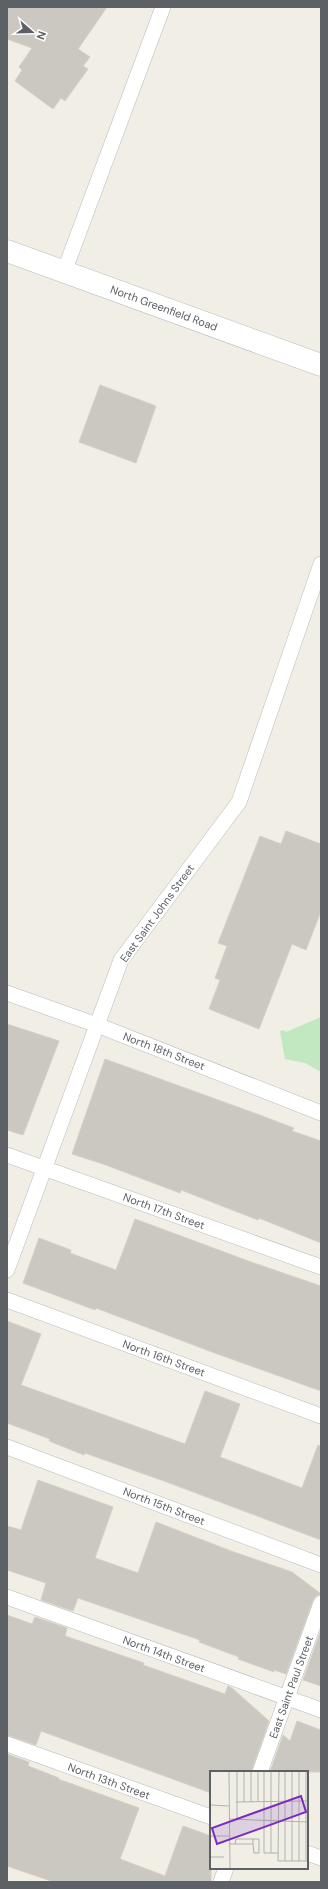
<svg xmlns="http://www.w3.org/2000/svg" width="328" height="1889" viewBox="0 0 328 1889" font-family="'DM Sans',sans-serif">
  <style>
    .green { fill: #c1e8c1 }
    .building { fill: #cbc8c2; stroke: #d5d0c3 }
    .lines { fill: none; stroke-linecap: round; stroke-linejoin: round }
    .service-casing { stroke: #b8bbbf; stroke-width: 16 }
    .secondary-casing { stroke: #b9bcc2; stroke-width: 23 }
    .service { stroke: #fff; stroke-width: 15 }
    .secondary { stroke: #fff; stroke-width: 22 }
    .labels { text-anchor: middle; stroke-width: 4; stroke-linejoin: round; paint-order: stroke }
    .street-label { font-size: 11px; fill: #5d6166; stroke: #fff }
    .inset-road { fill: none; stroke: #b1b2ae; stroke-width: 1 }
    .view { fill: #7b2cbf; fill-opacity: 0.15; stroke: #7b2cbf; stroke-width: 2 }
    .inset-edge { fill: none; stroke: #5d6166; stroke-width: 2 }
  </style>
  <rect width="100%" height="100%" fill="#f0eee5"/>
  <polygon class="green" points="321,1017 321,1072 305,1063 285,1059 280,1031 284,1030 286,1032"/>
  <g class="building">
    <polygon points="7,7 107,7 78,49 90,57 83,66 88,69 65,101 61,98 53,109 15,81 22,70 19,67 32,48 7,39"/>
    <polygon points="100,385 156,406 136,463 79,442"/>
    <polygon points="286,831 321,844 321,911 306,950 292,944 259,1029 209,1009 220,980 215,978 227,946 218,943 260,836 281,844"/>
    <polygon points="7,1024 59,1041 23,1135 7,1130"/>
    <polygon points="105,1059 257,1114 294,1128 292,1131 321,1141 321,1243 259,1218 258,1220 181,1190 180,1193 103,1164 72,1154"/>
    <polygon points="135,1219 251,1262 321,1286 321,1391 212,1352 96,1308 95,1310 23,1283 39,1238 71,1250 70,1253 116,1270"/>
    <polygon points="7,1321 41,1334 21,1385 185,1444 205,1391 240,1404 220,1457 302,1488 318,1445 321,1446 321,1540 164,1481 85,1453 84,1455 49,1441 50,1439 7,1423"/>
    <polygon points="38,1480 113,1507 95,1558 138,1573 156,1522 231,1551 292,1572 321,1594 316,1596 313,1600 286,1674 274,1670 274,1672 238,1659 239,1657 199,1642 200,1640 78,1598 73,1611 41,1600 46,1583 7,1570 7,1526 21,1530"/>
    <polygon points="7,1615 32,1624 35,1617 67,1628 65,1636 144,1663 143,1665 225,1694 228,1686 232,1688 269,1721 251,1772 211,1772 211,1793 41,1731 36,1745 7,1735"/>
    <polygon points="321,1630 321,1686 303,1680"/>
    <polygon points="297,1721 321,1730 321,1772 270,1772 283,1735 290,1741"/>
    <polygon points="7,1754 29,1762 28,1766 59,1778 58,1779 139,1808 120,1859 165,1876 183,1826 211,1836 211,1882 54,1882 7,1866"/>
  </g>
  <g class="lines">
    <defs>
      <g id="service">
        <polyline points="64,272 163,7"/>
        <polyline points="7,993 97,1025 321,1113"/>
        <polyline points="7,1155 321,1267"/>
        <polyline points="7,1270 121,960 239,802 321,564"/>
        <polyline points="7,1300 321,1416"/>
        <polyline points="7,1447 321,1565"/>
        <polyline points="7,1597 321,1710"/>
        <polyline points="7,1744 211,1817"/>
        <polyline points="260,1772 321,1603"/>
        <polyline points="307,1853 321,1858"/>
        <polyline points="221,1882 226,1868"/>
      </g>
      <polyline id="secondary" points="7,251 321,365"/>
    </defs>
    <use href="#service" class="service-casing"/>
    <use href="#secondary" class="secondary-casing"/>
    <use href="#service" class="service"/>
    <use href="#secondary" class="secondary"/>
  </g>
  <g class="labels">
    <g class="street-label">
      <text transform="translate(164 308) rotate(20)" y="4">North Greenfield Road</text>
      <text transform="translate(157 913) rotate(-54)" y="4">East Saint Johns Street</text>
      <text transform="translate(164 1051) rotate(21)" y="4">North 18th Street</text>
      <text transform="translate(164 1211) rotate(20)" y="4">North 17th Street</text>
      <text transform="translate(164 1358) rotate(20)" y="4">North 16th Street</text>
      <text transform="translate(164 1506) rotate(21)" y="4">North 15th Street</text>
      <text transform="translate(164 1654) rotate(20)" y="4">North 14th Street</text>
      <text transform="translate(291 1687) rotate(-70)" y="4">East Saint Paul Street</text>
      <text transform="translate(109 1781) rotate(20)" y="4">North 13th Street</text>
    </g>
  </g>
  <g transform="translate(210 1771)">
    <rect width="98" height="98" fill="#f0eee5"/>
    <path class="inset-road" d="M19 0 20 98M48 0V30M54 0V82H68M69 0 68 90H98M82 0V90M26 31 97 30M34 31V0M41 31V0M0 34 19 35M19 48 98 51M27 48V0M0 65H19M43 68H49V82H44L43 73M19 73H43V68H26L25 73M61 82V0M0 86H14M75 90V0M89 90V0M96 90V0"/>
    <path class="view" d="M91 25 96 41 7 73 2 57Z"/>
    <rect width="98" height="98" class="inset-edge"/>
  </g>
  <rect width="328" height="1889" fill="none" stroke="#5d6166" stroke-width="16"/>
  <g transform="translate(32 32) rotate(110)" stroke="#ffffff" stroke-width="3" paint-order="stroke">
  <path d="M0-3L7 15L0 10L-7 15Z" fill="#5d6166"/>
  <text y="-6" font-size="11" font-weight="bold" text-anchor="middle" fill="#5d6166">N</text>
  </g>
</svg>
